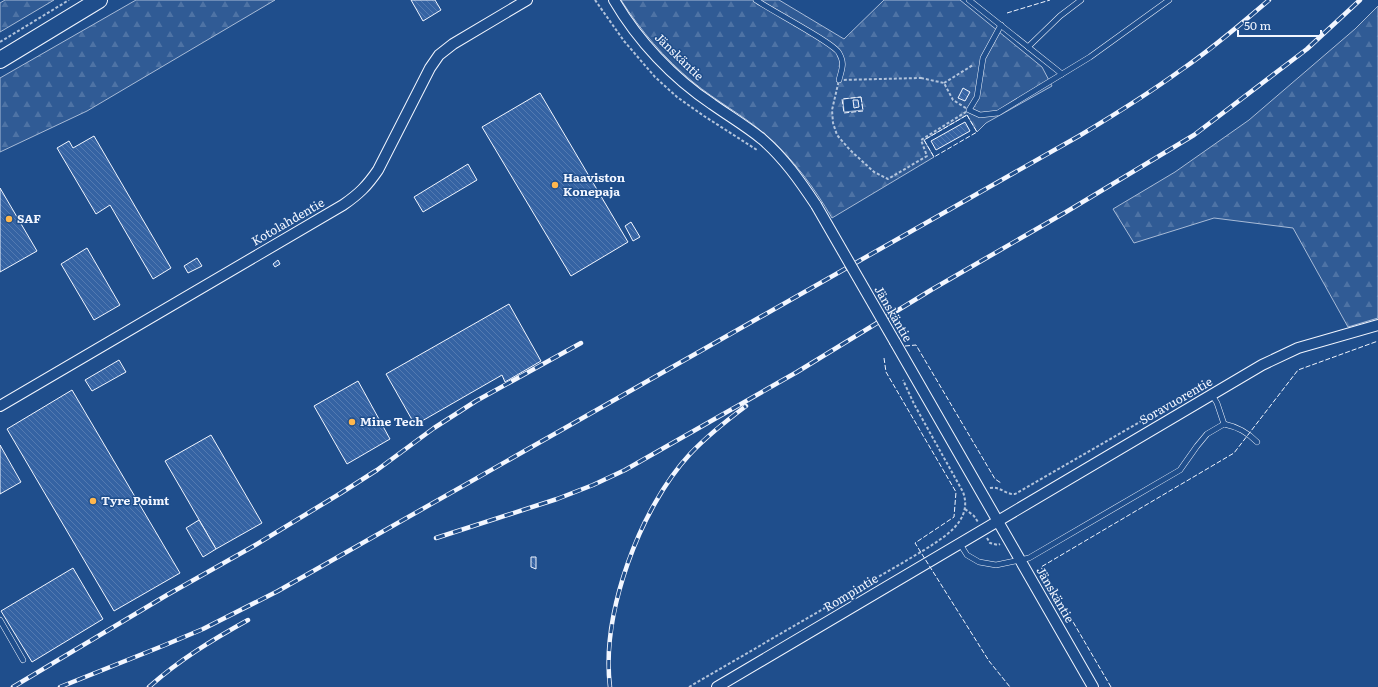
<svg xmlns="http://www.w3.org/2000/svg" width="1378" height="687" viewBox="0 0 1378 687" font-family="Literata,serif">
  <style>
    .forest { fill: url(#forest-firs); stroke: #a8bbd7; fill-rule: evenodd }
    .building { fill: url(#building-back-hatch); stroke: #f2f6ff }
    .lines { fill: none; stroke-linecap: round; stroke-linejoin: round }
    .lane-casing { stroke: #f2f6ff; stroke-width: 6 }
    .street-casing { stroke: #f2f6ff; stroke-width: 12 }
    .primary-casing { stroke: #f2f6ff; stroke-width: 18 }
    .path { stroke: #b3c4dc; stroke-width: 2; stroke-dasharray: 3 2; stroke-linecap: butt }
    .lane { stroke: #1f4e8c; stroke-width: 5 }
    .street { stroke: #1f4e8c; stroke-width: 10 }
    .primary { stroke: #1f4e8c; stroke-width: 16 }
    .rail-casing { stroke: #f2f6ff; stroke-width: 4.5 }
    .rail { stroke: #1f4e8c; stroke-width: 3; stroke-dasharray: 9; stroke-linecap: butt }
    .street-bridge-casing { stroke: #f2f6ff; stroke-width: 12; stroke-linecap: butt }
    .street-bridge { stroke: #1f4e8c; stroke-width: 10 }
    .fence { stroke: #f2f6ff; stroke-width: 1; stroke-dasharray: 5 2; stroke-linecap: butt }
    .poi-dot { fill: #ffb74d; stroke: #1f4e8c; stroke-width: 1.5 }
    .labels { text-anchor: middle; stroke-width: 3; stroke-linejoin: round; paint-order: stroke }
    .street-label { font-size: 12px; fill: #f2f6ff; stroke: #1f4e8c }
    .poi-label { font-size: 12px; font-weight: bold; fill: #f2f6ff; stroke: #1f4e8c; text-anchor: start }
  </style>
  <defs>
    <pattern id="forest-firs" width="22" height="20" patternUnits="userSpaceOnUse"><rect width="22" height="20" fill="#305b95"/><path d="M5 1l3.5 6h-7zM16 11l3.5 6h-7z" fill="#4e73a5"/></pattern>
    <pattern id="building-back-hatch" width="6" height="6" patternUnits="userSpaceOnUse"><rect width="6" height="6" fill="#3563a3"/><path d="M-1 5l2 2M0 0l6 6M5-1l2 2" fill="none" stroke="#537ab1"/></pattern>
  </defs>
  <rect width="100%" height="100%" fill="#1f4e8c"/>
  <g class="forest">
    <polygon points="5,0 54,0 0,32 0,3"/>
    <polygon points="136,0 275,0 87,111 0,152 0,78"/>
    <path d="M621 0H779L844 39 884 0H960L1042 67 1052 86 986 123 977 132 967 115 924 140 934 157 832 218C814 187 793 159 766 135 743 115 716 101 693 82 664 58 641 31 621 0ZM861 97 863 110 844 112 843 99Z"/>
    <polygon points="1378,6 1378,318 1348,327 1293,228 1214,218 1134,243 1113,209 1175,172 1249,120 1355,29"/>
  </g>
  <g class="building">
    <polygon points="411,0 435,0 441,10 423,21"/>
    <polygon points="963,88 970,92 965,101 958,98"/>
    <polygon points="540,93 628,242 571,276 482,127"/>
    <polygon points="853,100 858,100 859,107 854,108"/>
    <polygon points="965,122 970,131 936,150 931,141"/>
    <polygon points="94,136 171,268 153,279 110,205 96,214 57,148 69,141 73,148"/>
    <polygon points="468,164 477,180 423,212 414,197"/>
    <polygon points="0,188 37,251 0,272"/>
    <polygon points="631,222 640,237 633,241 625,226"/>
    <polygon points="87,248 120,305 94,320 61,264"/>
    <polygon points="197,258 202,266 188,273 184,266"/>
    <polygon points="278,260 280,264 275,267 273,264"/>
    <polygon points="509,304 541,361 505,382 502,375 415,425 386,374"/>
    <polygon points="119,360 126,372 92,391 85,380"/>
    <polygon points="358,381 390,439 347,464 314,406"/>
    <polygon points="72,390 180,573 114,611 7,429"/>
    <polygon points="211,435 262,523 216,549 165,461"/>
    <polygon points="0,445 21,482 0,494"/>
    <polygon points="199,520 216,549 203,557 186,528"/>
    <polygon points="531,557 536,557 536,569 531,567"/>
    <polygon points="73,568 103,619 32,662 1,611"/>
  </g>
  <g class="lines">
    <defs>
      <g id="lane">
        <path d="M756 0C770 10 834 43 839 53 845 64 842 68 839 80"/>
        <polyline points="969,0 1062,74"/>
        <polyline points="1001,25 983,58 977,97 969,110 980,115 998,113 1090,57 1169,0"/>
        <polyline points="1028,47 1060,16 1081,0"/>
        <polyline points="1212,395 1217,403 1224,424"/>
        <path d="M960 544 967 555 979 562 996 565 1029 558 1180 470 1197 446 1207 434 1224 424C1238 427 1247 432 1257 442"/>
        <polyline points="0,620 23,660"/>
      </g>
      <g id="street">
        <path d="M614 0C638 41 673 78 712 104 729 116 746 126 762 139 784 158 800 181 816 205"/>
        <polyline points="895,342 1093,687"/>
        <path d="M0 406 343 205C359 194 367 186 378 170L430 68 439 55 453 44 527 0"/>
        <polyline points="717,687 1262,365 1298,348 1378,325"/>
      </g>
      <polyline id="primary" points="0,60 99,0"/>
    </defs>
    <use href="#lane" class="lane-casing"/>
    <use href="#street" class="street-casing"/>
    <use href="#primary" class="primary-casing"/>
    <g class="path">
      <polyline points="595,0 624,41 655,77 677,97 704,116 757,150"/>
      <polyline points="0,42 69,0"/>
      <polygon points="921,78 944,83 953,100 969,110 921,140 927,156 888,179 874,172 850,150 837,135 833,123 832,110 839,80"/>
      <polyline points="944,83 973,65"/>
      <path d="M990 488C1000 486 1006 495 1015 494L1145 419H1150"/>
      <polyline points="965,509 974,516 978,522"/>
      <polyline points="987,538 990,543 998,545 1000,544"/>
      <path d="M689 687 921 552C941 539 974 522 963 492L914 404 903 380"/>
    </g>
    <use href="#lane" class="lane"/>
    <use href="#street" class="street"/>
    <use href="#primary" class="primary"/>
    <defs>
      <g id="rail">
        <polyline points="436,538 557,499 593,485 625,470 797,372 931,290 1066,212 1194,135 1307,49 1360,0"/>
        <polyline points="13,687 167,595 252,547 341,493 377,470 434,428 476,401 581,343"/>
        <path d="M60 687 165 645 203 629 278 591 1079 136C1114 115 1148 94 1181 70 1212 49 1241 24 1269 0"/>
        <path d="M149 687C179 660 212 640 248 620"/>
        <path d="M610 687C601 613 640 508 690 454 707 436 726 421 746 406"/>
      </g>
    </defs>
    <use href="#rail" class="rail-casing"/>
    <use href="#rail" class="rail"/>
    <defs>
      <polyline id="street-bridge" points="816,205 895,342"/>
    </defs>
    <use href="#street-bridge" class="street-bridge-casing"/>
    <use href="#street-bridge" class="street-bridge"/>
    <g class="fence">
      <polyline points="1007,13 1050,0"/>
      <polygon points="861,97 863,111 844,113 842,99"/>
      <polygon points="967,115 977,132 934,157 924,140"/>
      <polyline points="905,346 916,345 995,479 1001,483"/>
      <polyline points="884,358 886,372 956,492 954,517 915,543 989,661 1010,687"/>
      <polyline points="1111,687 1041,567 1234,453 1298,370 1378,341"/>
    </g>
  </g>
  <g class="poi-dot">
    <circle cx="555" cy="185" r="4"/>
    <circle cx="9" cy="219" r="4"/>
    <circle cx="352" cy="422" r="4"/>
    <circle cx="93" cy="501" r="4"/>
  </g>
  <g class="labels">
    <g class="street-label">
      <text transform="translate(679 57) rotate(44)" y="4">Jänskäntie</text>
      <text transform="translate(288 222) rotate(-30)" y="4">Kotolahdentie</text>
      <text transform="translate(893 314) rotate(60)" y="4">Jänskäntie</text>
      <text transform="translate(1176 401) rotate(-30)" y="4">Soravuorentie</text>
      <text transform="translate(851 593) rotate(-31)" y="4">Rompintie</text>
      <text transform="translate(1055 595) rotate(60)" y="4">Jänskäntie</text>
    </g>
    <g class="poi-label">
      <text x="563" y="182">Haaviston<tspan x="563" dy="14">Konepaja</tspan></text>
      <text x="17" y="223">SAF</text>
      <text x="360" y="426">Mine Tech</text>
      <text x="101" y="505">Tyre Poimt</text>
    </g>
  </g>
  <path d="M1238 30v6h83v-6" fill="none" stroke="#f2f6ff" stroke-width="2"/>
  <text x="1244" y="30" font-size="12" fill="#f2f6ff" stroke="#1f4e8c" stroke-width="3" paint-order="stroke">50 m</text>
</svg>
